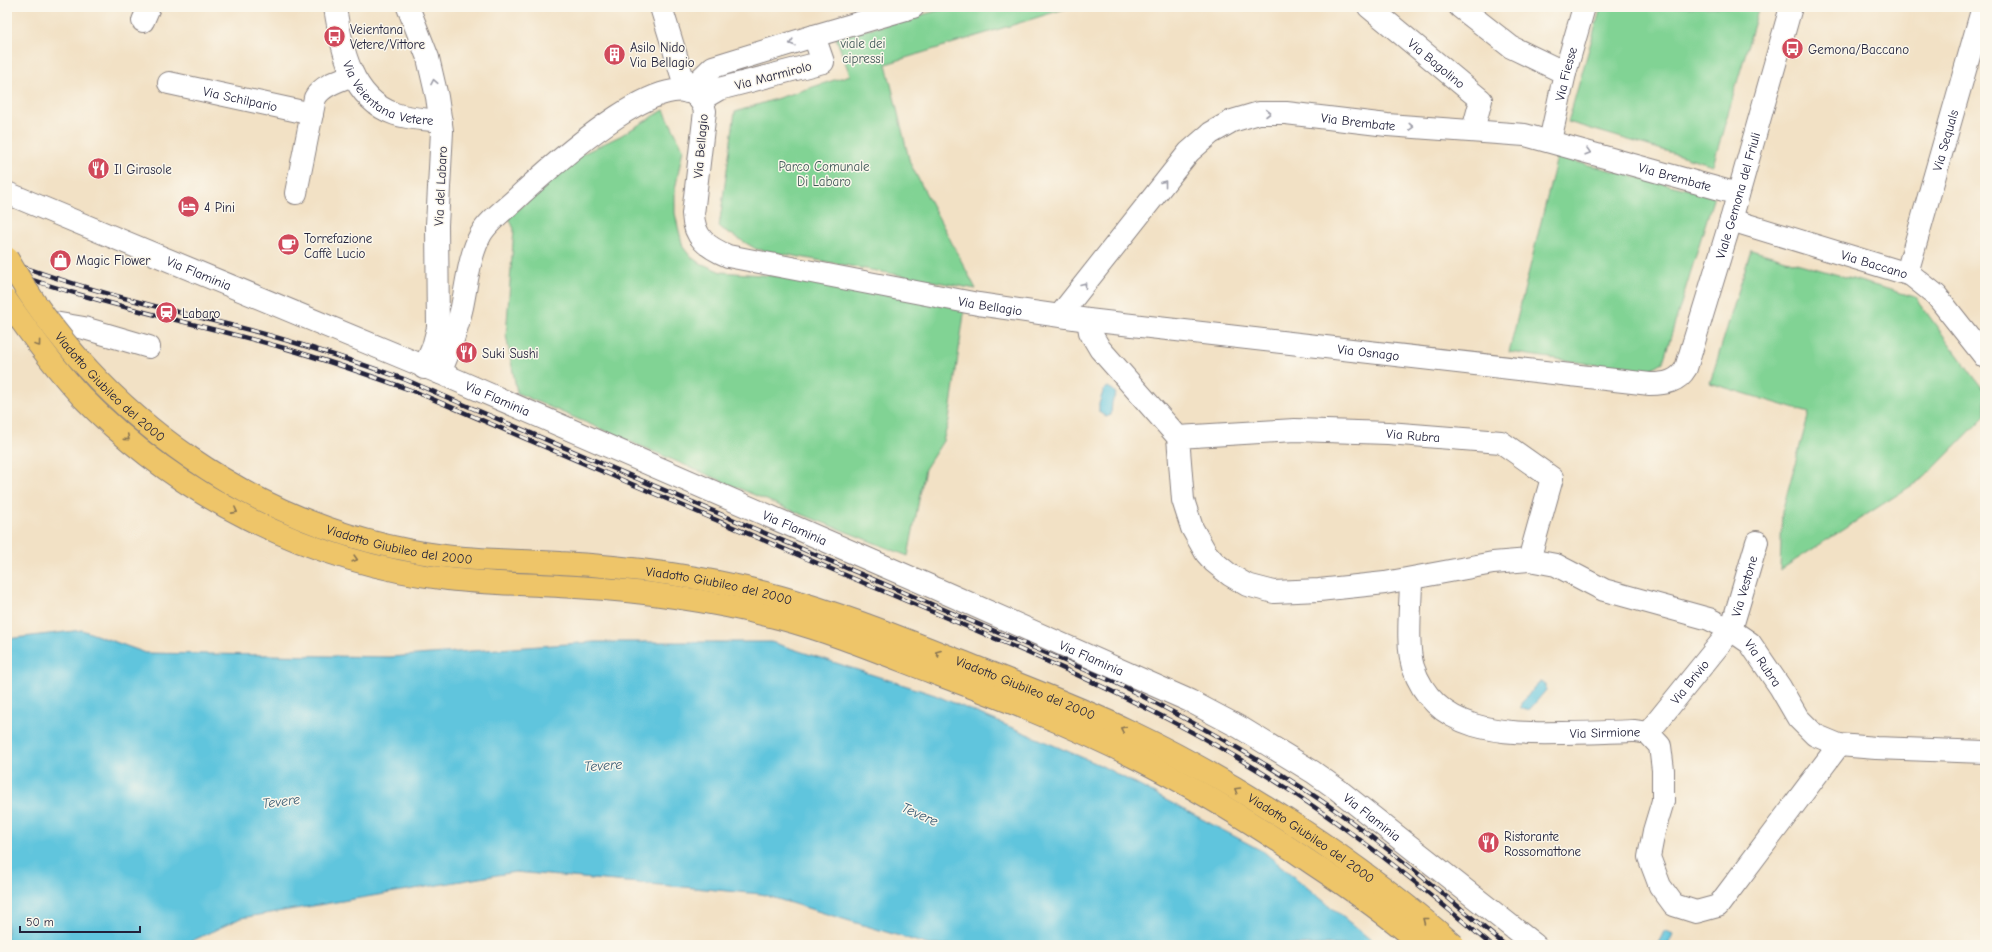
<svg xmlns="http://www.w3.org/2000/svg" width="1992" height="952" viewBox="0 0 1992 952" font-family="'Comic Neue',sans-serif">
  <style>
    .green { fill: #81d394; stroke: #527a68 }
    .water { fill: #60c5dd; stroke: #41748c }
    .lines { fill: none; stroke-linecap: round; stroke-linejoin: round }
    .minor-casing { stroke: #8a8280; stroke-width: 24 }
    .minor { stroke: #fff; stroke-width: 22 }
    .rail-casing { stroke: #22223b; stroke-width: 4.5 }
    .rail { stroke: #fbf7ec; stroke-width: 3; stroke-dasharray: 9; stroke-linecap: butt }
    .highway-bridge-casing { stroke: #8a8280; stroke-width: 24; stroke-linecap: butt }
    .highway-bridge { stroke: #eec569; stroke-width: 22 }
    .oneway { stroke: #9c9ca7 }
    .oneway2 { stroke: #887452 }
    .labels { text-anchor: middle; stroke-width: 3; stroke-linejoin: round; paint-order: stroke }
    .poi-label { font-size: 13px; fill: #22223b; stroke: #fbf7ec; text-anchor: start }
    .park-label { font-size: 13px; fill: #3e5756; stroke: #fbf7ec }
    .street-label { font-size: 13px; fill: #22223b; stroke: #fbf7ec }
    .water-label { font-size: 14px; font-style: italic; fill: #385b74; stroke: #fbf7ec }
  </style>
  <rect width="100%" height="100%" fill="#fbf7ec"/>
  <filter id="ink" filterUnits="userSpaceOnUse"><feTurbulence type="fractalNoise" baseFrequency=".025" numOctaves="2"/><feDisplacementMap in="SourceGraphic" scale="8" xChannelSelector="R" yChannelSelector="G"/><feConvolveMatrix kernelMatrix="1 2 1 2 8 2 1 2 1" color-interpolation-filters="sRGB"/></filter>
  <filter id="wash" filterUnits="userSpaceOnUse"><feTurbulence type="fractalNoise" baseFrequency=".012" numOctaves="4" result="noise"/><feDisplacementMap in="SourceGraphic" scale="16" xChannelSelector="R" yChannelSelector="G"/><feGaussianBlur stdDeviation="0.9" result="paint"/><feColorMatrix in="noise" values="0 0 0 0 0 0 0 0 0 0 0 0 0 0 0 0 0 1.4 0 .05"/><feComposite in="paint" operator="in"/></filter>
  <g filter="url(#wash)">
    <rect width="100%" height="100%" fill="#f2e1c5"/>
    <g class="green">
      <polygon points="951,7 1071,7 886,64 910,163 976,289 756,249 719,227 735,112 850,75 836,38"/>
      <polygon points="1601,7 1759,7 1713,165 1568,122"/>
      <polygon points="664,110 683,149 675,190 675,213 678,227 683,247 690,256 698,262 721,272 788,277 962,308 964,314 949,420 943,441 925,469 908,556 778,505 517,393 506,335 514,229 509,218 576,157 620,136"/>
      <polygon points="1557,157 1714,196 1663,362 1646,372 1509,352"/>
      <polygon points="1751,250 1915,297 1985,392 1985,416 1925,477 1780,570 1782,512 1809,413 1710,383"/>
    </g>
    <g class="water">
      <polygon points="1108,387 1113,390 1116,394 1112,402 1111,415 1106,417 1099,412 1099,404 1104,389"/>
      <polygon points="82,630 146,653 390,657 594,642 771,642 935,695 1100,765 1264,852 1377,945 929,945 761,894 515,872 241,918 183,945 7,945 7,639"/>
      <path d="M1540 682 1546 685V690L1530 709 1526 710 1521 708V703C1529 697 1532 687 1540 682Z"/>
      <polygon points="1665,930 1673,934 1668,945 1657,945"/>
    </g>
  </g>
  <g filter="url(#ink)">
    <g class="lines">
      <defs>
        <g id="minor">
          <path id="s1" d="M335 7C341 47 351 99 395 114 409 119 426 119 441 121"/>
          <polyline points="408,7 428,58 437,97 442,131 437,225 438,328 433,347 424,368"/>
          <polyline points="661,7 687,92 713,67 814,36 823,62 719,89 700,100"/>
          <path id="s2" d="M1369 7 1481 100 1473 130"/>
          <polyline points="1460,7 1511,47 1565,73"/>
          <polyline points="143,21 149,7"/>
          <polyline points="814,36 913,7"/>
          <path id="s3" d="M169 83 312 114"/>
          <path id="s4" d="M1550 141 1565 73 1584 7"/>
          <path id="s5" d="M7 193 440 373 930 586 1190 701 1241 728 1313 772 1337 789 1535 945"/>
          <path d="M296 193 315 98C322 85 340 80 353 75"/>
          <path id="s6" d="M1731 220 1911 275 1936 295 1985 357"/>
          <path id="s7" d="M1907 273 1983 7"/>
          <path id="s8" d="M1060 315 1189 152 1211 133 1232 121 1259 113H1286L1387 125 1525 135 1738 194"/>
          <polyline points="36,320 84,328 149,347"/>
          <path id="s9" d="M1088 320 1090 332 1100 349 1178 437 1295 430 1388 433 1501 442 1552 478 1529 560 1493 563 1385 583 1319 590 1274 592 1247 585 1230 575 1214 562 1206 553 1192 528 1183 500 1178 437"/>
          <path id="s10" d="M440 373C449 352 457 330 462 307 467 283 469 256 481 234 489 220 507 208 519 196 542 175 686 40 705 111L693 214C694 238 707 247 728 256L978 304 1088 320 1650 384C1665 384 1678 382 1686 368L1731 220 1791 7"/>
          <path id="s11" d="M1529 560 1556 565 1604 590 1709 619 1731 630 1750 643 1780 687 1798 718 1815 735 1839 745 1876 748 1985 752"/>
          <path id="s12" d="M1411 579C1411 604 1406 644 1413 667 1435 733 1504 734 1562 733 1586 733 1610 732 1635 731L1648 733 1660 746 1663 770V801L1654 831 1649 857 1660 886 1674 905 1696 912 1718 906 1839 745"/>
          <path id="s13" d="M1648 733 1731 630 1757 542"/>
        </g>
      </defs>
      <use href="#minor" class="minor-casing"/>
      <use href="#minor" class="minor"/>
      <defs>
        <g id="rail">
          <path d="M7 261C84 290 163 308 242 328 297 342 351 360 404 379L1116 683C1191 720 1265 761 1335 810 1394 852 1449 899 1505 945"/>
          <path d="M7 271C97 304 192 322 284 348 329 361 372 376 416 392 568 456 719 522 871 586 996 639 1124 690 1241 760 1331 813 1412 878 1491 945"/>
        </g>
      </defs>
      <use href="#rail" class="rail-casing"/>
      <use href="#rail" class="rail"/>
      <defs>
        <g id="highway-bridge">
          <path id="s14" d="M7 258C99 418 259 532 444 556 482 561 521 560 560 563 634 567 709 577 781 597 842 614 901 638 960 661 1017 684 1074 705 1129 731 1242 785 1360 863 1454 945"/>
          <path d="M7 301C30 334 54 367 81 396 178 496 310 563 448 579 491 584 534 584 576 587 645 591 715 601 782 619 834 633 884 654 934 673 1001 698 1069 724 1134 757 1196 788 1255 824 1313 864 1351 889 1388 915 1422 945"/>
        </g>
      </defs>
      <use href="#highway-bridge" class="highway-bridge-casing"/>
      <use href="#highway-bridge" class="highway-bridge"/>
    </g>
    <defs><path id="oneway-chevron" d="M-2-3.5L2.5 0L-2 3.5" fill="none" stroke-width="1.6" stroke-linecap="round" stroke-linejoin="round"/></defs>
    <g class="oneway">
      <use href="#oneway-chevron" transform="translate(792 43) rotate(163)"/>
      <use href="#oneway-chevron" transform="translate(434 82) rotate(-101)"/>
      <use href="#oneway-chevron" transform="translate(1268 113)"/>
      <use href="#oneway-chevron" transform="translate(1411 127) rotate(3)"/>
      <use href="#oneway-chevron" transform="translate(1588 152) rotate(16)"/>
      <use href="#oneway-chevron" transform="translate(1164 183) rotate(-52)"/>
      <use href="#oneway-chevron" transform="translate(1084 285) rotate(-52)"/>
    </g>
    <g class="oneway2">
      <use href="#oneway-chevron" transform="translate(38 344) rotate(53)"/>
      <use href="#oneway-chevron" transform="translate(127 438) rotate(40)"/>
      <use href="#oneway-chevron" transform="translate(235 511) rotate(28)"/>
      <use href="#oneway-chevron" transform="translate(355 559) rotate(16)"/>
      <use href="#oneway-chevron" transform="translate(938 653) rotate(-159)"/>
      <use href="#oneway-chevron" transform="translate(1123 729) rotate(-156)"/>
      <use href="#oneway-chevron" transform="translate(1237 790) rotate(-149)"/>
      <use href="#oneway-chevron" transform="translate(1425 920) rotate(-142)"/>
    </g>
  </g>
  <defs>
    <symbol id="bus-disc" viewBox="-11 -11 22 22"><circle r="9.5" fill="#d1495b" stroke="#fbf7ec"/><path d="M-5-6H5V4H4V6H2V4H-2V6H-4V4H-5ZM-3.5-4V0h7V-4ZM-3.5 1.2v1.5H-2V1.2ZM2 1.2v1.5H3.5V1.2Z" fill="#fff"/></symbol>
    <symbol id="building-disc" viewBox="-11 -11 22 22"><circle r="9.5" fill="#d1495b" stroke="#fbf7ec"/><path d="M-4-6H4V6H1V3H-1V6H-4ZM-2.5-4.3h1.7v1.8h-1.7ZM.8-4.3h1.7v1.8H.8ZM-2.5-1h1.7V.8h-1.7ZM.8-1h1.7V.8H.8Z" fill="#fff"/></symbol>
    <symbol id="restaurant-disc" viewBox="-11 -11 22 22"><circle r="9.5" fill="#d1495b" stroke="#fbf7ec"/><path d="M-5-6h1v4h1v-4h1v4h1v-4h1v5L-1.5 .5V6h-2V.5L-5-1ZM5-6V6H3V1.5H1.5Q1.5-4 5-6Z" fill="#fff"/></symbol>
    <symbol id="hotel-disc" viewBox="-11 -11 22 22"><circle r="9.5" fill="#d1495b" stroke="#fbf7ec"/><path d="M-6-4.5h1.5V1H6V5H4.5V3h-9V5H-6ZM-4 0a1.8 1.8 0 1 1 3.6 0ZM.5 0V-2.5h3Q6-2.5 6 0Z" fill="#fff"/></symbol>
    <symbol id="cafe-disc" viewBox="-11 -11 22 22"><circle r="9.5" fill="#d1495b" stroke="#fbf7ec"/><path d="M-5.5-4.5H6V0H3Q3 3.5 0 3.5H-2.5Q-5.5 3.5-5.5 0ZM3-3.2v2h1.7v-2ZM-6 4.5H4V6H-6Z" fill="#fff"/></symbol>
    <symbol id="shop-disc" viewBox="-11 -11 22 22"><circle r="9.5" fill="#d1495b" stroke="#fbf7ec"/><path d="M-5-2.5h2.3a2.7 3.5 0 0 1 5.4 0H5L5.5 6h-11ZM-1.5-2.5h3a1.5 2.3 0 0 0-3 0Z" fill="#fff"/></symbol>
    <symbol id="station-disc" viewBox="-11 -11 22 22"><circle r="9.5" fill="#d1495b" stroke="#fbf7ec"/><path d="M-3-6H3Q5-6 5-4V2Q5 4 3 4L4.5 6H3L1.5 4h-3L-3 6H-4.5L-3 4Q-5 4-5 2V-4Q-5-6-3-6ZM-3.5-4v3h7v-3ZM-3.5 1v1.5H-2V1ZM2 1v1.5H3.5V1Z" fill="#fff"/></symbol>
  </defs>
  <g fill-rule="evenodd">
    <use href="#bus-disc" x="322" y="24" width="25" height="25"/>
    <use href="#bus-disc" x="1780" y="36" width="25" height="25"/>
    <use href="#building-disc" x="602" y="42" width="25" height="25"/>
    <use href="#restaurant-disc" x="86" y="156" width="25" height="25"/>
    <use href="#hotel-disc" x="176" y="194" width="25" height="25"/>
    <use href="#cafe-disc" x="276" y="232" width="25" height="25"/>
    <use href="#shop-disc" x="48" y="248" width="25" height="25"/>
    <use href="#station-disc" x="154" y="300" width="25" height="25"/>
    <use href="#restaurant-disc" x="454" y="340" width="25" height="25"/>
    <use href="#restaurant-disc" x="1476" y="830" width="25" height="25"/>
  </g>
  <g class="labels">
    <g class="poi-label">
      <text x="350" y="34">Veientana<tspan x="350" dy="15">Vetere/Vittore</tspan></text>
      <text x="630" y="52">Asilo Nido<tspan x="630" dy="15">Via Bellagio</tspan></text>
      <text x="1808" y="54">Gemona/Baccano</text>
      <text x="114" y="174">Il Girasole</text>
      <text x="204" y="212">4 Pini</text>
      <text x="304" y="243">Torrefazione<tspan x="304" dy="15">Caffè Lucio</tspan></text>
      <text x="76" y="265">Magic Flower</text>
      <text x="182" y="318">Labaro</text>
      <text x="482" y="358">Suki Sushi</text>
      <text x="1504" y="841">Ristorante<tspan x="1504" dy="15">Rossomattone</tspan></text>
    </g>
    <g class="park-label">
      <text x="863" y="48">viale dei<tspan x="863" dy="15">cipressi</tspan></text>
      <text x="824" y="171">Parco Comunale<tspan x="824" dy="15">Di Labaro</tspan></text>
    </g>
    <g class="street-label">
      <text dy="5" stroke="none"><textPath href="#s2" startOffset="88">Via Bagolino</textPath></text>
      <text dy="5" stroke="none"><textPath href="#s4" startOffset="69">Via Fiesse</textPath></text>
      <text transform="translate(773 75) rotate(-15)" y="5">Via Marmirolo</text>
      <text dy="5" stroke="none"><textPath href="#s1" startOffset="112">Via Veientana Vetere</textPath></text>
      <text dy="5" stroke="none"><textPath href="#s3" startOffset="73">Via Schilpario</textPath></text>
      <text dy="5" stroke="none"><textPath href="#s8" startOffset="389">Via Brembate</textPath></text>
      <text dy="5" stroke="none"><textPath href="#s7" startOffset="138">Via Sequals</textPath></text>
      <text transform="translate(700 146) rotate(-85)" y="5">Via Bellagio</text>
      <text dy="5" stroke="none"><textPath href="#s8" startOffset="712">Via Brembate</textPath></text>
      <text transform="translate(440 186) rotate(-87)" y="5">Via del Labaro</text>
      <text dy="5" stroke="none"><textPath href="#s10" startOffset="1745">Viale Gemona del Friuli</textPath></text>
      <text dy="5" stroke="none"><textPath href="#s6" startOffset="150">Via Baccano</textPath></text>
      <text dy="5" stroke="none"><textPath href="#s5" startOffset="208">Via Flaminia</textPath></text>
      <text dy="5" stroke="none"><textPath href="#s10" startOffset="859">Via Bellagio</textPath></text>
      <text dy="5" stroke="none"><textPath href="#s10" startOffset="1240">Via Osnago</textPath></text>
      <text dy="5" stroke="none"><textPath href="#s14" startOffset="166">Viadotto Giubileo del 2000</textPath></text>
      <text dy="5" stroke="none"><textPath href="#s5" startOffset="532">Via Flaminia</textPath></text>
      <text dy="5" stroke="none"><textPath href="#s9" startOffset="385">Via Rubra</textPath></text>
      <text dy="5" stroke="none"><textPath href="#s5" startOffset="856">Via Flaminia</textPath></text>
      <text dy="5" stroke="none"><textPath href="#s14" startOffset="502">Viadotto Giubileo del 2000</textPath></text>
      <text dy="5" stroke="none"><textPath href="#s14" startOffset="825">Viadotto Giubileo del 2000</textPath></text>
      <text dy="5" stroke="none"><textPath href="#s13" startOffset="178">Via Vestone</textPath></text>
      <text dy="5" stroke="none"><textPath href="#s5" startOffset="1180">Via Flaminia</textPath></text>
      <text dy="5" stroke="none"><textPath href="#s11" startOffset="262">Via Rubra</textPath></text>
      <text dy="5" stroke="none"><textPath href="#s13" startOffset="66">Via Brivio</textPath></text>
      <text dy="5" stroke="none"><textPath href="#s14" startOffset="1149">Viadotto Giubileo del 2000</textPath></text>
      <text dy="5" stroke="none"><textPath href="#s12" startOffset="308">Via Sirmione</textPath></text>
      <text dy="5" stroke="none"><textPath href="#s5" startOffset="1504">Via Flaminia</textPath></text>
      <text dy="5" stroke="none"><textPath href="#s14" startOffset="1473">Viadotto Giubileo del 2000</textPath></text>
    </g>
    <g class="water-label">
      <text transform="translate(603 765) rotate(-4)" y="5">Tevere</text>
      <text transform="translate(281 801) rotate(-7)" y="5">Tevere</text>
      <text transform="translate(920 814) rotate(24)" y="5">Tevere</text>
    </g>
  </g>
  <rect width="1992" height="952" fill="none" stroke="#fbf7ec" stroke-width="24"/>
  <path d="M20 926v6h120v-6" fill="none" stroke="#22223b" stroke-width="2"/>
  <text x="26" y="926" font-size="12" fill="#22223b" stroke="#fbf7ec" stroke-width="3" paint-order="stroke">50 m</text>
</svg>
